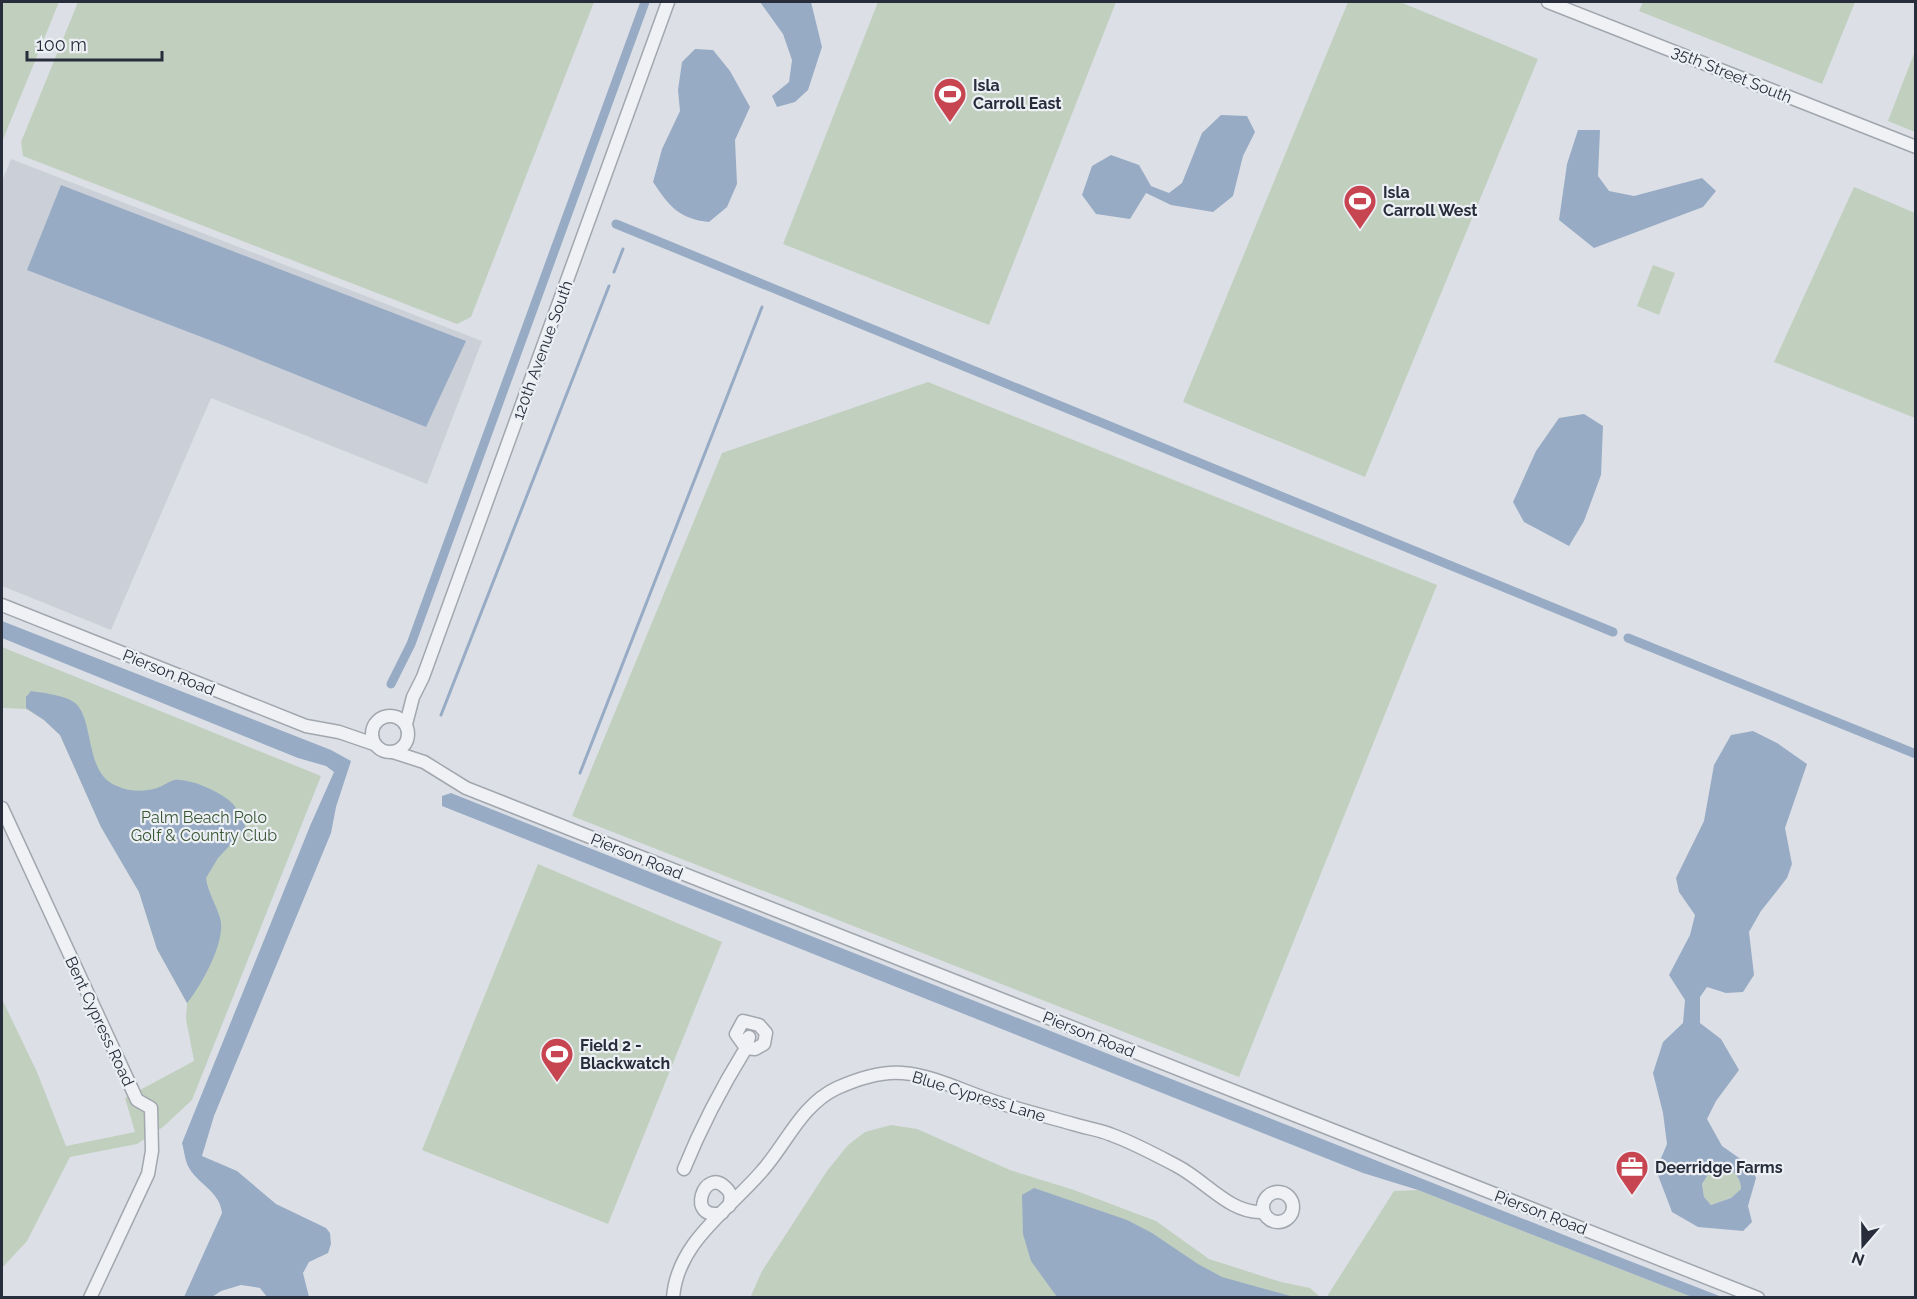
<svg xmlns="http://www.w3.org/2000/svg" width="1917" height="1299" viewBox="0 0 1917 1299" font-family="Raleway,sans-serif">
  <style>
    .built { fill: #cbcfd7 }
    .green { fill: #c1cfbe }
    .water { fill: #98abc5; fill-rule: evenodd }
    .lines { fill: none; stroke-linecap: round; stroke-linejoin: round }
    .stream { stroke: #98abc5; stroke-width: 3 }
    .canal { stroke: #98abc5; stroke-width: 9 }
    .minor-casing { stroke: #a2a7af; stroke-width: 15 }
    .minor { stroke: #eff1f4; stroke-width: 12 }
    .labels { text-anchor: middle; stroke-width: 4.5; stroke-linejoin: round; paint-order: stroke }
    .street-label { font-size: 16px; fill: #272d3b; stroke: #eceff4 }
    .poi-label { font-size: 16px; font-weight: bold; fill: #272d3b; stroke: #eceff4; text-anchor: start }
    .park-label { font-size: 16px; fill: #395735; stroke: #eceff4 }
  </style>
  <rect width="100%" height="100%" fill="#dce0e6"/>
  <polygon class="built" points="11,159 482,341 427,484 211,398 111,630 2,586 2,181"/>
  <g class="green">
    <polygon points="2,2 59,2 2,142"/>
    <polygon points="78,2 594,2 471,317 457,324 23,156 21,142"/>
    <polygon points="878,2 1116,2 989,325 783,244"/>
    <polygon points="1348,2 1400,2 1538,59 1365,477 1183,402"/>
    <polygon points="1643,2 1855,2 1822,84 1639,11"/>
    <polygon points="1915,51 1916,132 1915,132 1888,121"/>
    <polygon points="1854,187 1915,213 1915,418 1774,362"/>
    <polygon points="1653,265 1675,273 1659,315 1637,306"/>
    <polygon points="928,382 1437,585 1239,1077 572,816 722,453"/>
    <polygon points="2,647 321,776 192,1100 163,1127 137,1144 70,1157 27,1241 2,1268 2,999 37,1072 66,1146 135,1132 125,1098 194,1061 186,1019 187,1003 157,949 139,892 101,827 60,735 44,720 26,709 2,708"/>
    <polygon points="538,864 722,942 608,1224 422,1150"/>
    <polygon points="891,1125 917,1129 1010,1170 1074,1190 1156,1221 1209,1259 1281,1282 1310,1288 1320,1297 750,1298 762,1271 827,1171 848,1145 865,1132"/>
    <path d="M1723 1165C1733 1170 1741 1177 1741 1189L1731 1198 1711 1205 1704 1197 1702 1184 1711 1170Z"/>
    <polygon points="1418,1190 1692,1297 1326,1298 1394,1191"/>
  </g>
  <g class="water">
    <polygon points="760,2 811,2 822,47 808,90 795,102 777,107 772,96 789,82 792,60 783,34"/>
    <path d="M695 49 713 50 730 71 750 107 735 140 737 184 727 207 709 222C679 219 669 206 653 182L662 149 680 111 678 90 682 62Z"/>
    <polygon points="1221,115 1247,116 1255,132 1243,156 1233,196 1213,212 1171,205 1146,193 1130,219 1096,214 1082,195 1092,166 1111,155 1139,165 1151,186 1169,193 1182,183 1202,133"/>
    <polygon points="1578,130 1600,130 1598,176 1609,191 1634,196 1702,178 1716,191 1703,207 1594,248 1559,220 1567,164"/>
    <polygon points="61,185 466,341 426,427 225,346 27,270"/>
    <polygon points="1584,414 1603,426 1601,475 1584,521 1569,546 1524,522 1513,502 1536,451 1559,418"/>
    <path d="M2 621 331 750 351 761 336 807 331 833 214 1116 202 1156 237 1171 276 1204 326 1228 330 1233 331 1244 328 1253 309 1262 303 1273 309 1297H267L260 1288 241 1285 221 1291 212 1297H184L222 1213C220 1191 197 1184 188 1166 185 1160 184 1150 182 1143L310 826 334 772 326 766 298 758 2 638Z"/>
    <path d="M31 691C43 693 65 695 75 703 95 720 84 774 117 786 130 792 144 792 157 788 163 786 168 782 174 780 188 777 224 793 233 804 239 811 242 819 246 828L218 858 206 878C208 893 216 904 220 918 227 940 201 986 187 1003L157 949 139 892 101 827 60 735 44 720 26 708V697Z"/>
    <path d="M1753 731 1777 743 1807 764 1785 828 1792 864 1787 878 1761 911 1749 932 1754 975 1743 992 1726 993 1707 987 1700 997V1023L1721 1039 1739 1070 1716 1101 1707 1119 1722 1146 1752 1167 1756 1178 1748 1206 1752 1222 1743 1231 1698 1227 1672 1212 1656 1170 1667 1144 1663 1113 1653 1073 1663 1042 1683 1023 1685 1000 1669 975 1690 935 1695 915 1679 892 1676 878 1704 821 1714 765 1731 735ZM1723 1165C1733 1170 1741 1177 1741 1189L1731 1198 1711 1205 1704 1197 1702 1184 1711 1170Z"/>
    <polygon points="451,793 1627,1260 1722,1297 1692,1297 1418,1190 1363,1173 442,806 442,796"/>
    <polygon points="1034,1188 1127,1220 1152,1233 1198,1264 1222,1277 1294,1297 1303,1297 1057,1297 1031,1261 1023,1234 1022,1195"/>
  </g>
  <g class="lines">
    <g class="stream">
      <polyline points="614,272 623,249"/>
      <polyline points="441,715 609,286"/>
      <polyline points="580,773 762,307"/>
    </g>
    <g class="canal">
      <polyline points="616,224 1613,632"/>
      <polyline points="1628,638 1916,754"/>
      <polyline points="391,684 411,644 645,2"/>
    </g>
    <defs>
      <g id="minor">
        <polyline points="1548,2 1916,147"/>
        <polyline points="2,605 306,726 339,732 374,744"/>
        <circle cx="390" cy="734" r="18"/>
        <polyline points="406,724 413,697 423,677 668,2"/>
        <polyline points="393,752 424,762 466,788 1758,1298"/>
        <polyline points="2,808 137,1100 151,1108 152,1151 148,1174 90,1298"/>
        <path d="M684 1169C701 1127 722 1087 746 1048L755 1049 764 1044 766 1033 759 1025 743 1021 736 1034 746 1048 749 1037"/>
        <circle cx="1278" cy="1207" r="15"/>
        <path d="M722 1213C685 1222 704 1165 726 1188 732 1193 731 1199 729 1206"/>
        <path d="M673 1298C677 1242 729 1210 762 1171 787 1143 801 1105 837 1088 857 1079 882 1071 903 1073 931 1075 963 1091 990 1100 1017 1109 1045 1116 1073 1124 1086 1128 1100 1130 1112 1135 1134 1143 1156 1155 1177 1166 1206 1181 1230 1214 1263 1212"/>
      </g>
    </defs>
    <use href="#minor" class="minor-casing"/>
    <use href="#minor" class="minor"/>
  </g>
  <defs>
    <symbol id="stadium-pin" viewBox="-11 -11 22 30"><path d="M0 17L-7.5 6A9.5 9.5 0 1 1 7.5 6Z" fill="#c74551" stroke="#eceff4"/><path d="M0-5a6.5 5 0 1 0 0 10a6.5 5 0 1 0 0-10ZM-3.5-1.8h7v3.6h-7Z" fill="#fff"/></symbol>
    <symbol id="office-pin" viewBox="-11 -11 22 30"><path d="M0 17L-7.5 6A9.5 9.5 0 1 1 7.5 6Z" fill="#c74551" stroke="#eceff4"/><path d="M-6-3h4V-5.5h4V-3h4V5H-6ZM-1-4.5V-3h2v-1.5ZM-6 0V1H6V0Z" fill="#fff"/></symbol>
  </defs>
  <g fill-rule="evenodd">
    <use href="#stadium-pin" x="931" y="75" width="38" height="52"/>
    <use href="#stadium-pin" x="1341" y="182" width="38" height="52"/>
    <use href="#stadium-pin" x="538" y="1035" width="38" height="52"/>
    <use href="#office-pin" x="1613" y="1148" width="38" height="52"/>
  </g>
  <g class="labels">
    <g class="street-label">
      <text transform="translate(1732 74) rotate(22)" y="6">35th Street South</text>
      <text transform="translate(542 350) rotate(-70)" y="6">120th Avenue South</text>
      <text transform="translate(169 672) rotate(22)" y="6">Pierson Road</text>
      <text transform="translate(637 856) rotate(22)" y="6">Pierson Road</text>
      <text transform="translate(100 1021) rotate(65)" y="6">Bent Cypress Road</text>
      <text transform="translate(1089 1034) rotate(22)" y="6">Pierson Road</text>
      <text transform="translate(979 1096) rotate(17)" y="6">Blue Cypress Lane</text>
      <text transform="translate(1541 1212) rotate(21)" y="6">Pierson Road</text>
    </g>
    <g class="poi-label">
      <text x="973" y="91">Isla<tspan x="973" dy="18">Carroll East</tspan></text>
      <text x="1383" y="198">Isla<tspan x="1383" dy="18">Carroll West</tspan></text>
      <text x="580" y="1051">Field 2 -<tspan x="580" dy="18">Blackwatch</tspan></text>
      <text x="1655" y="1173">Deerridge Farms</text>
    </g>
    <g class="park-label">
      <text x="204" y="823">Palm Beach Polo<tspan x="204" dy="18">Golf &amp; Country Club</tspan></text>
    </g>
  </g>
  <rect width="1917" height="1299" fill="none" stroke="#272d3b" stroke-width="6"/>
  <g transform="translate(1863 1245) rotate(200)" stroke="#eceff4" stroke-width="4.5" paint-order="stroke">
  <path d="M0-4.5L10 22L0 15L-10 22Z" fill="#272d3b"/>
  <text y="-9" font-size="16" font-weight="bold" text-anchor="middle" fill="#272d3b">N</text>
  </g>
  <path d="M27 51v9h135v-9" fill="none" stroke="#272d3b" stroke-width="3"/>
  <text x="36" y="51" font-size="18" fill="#272d3b" stroke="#eceff4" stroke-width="4.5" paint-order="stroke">100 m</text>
</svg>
